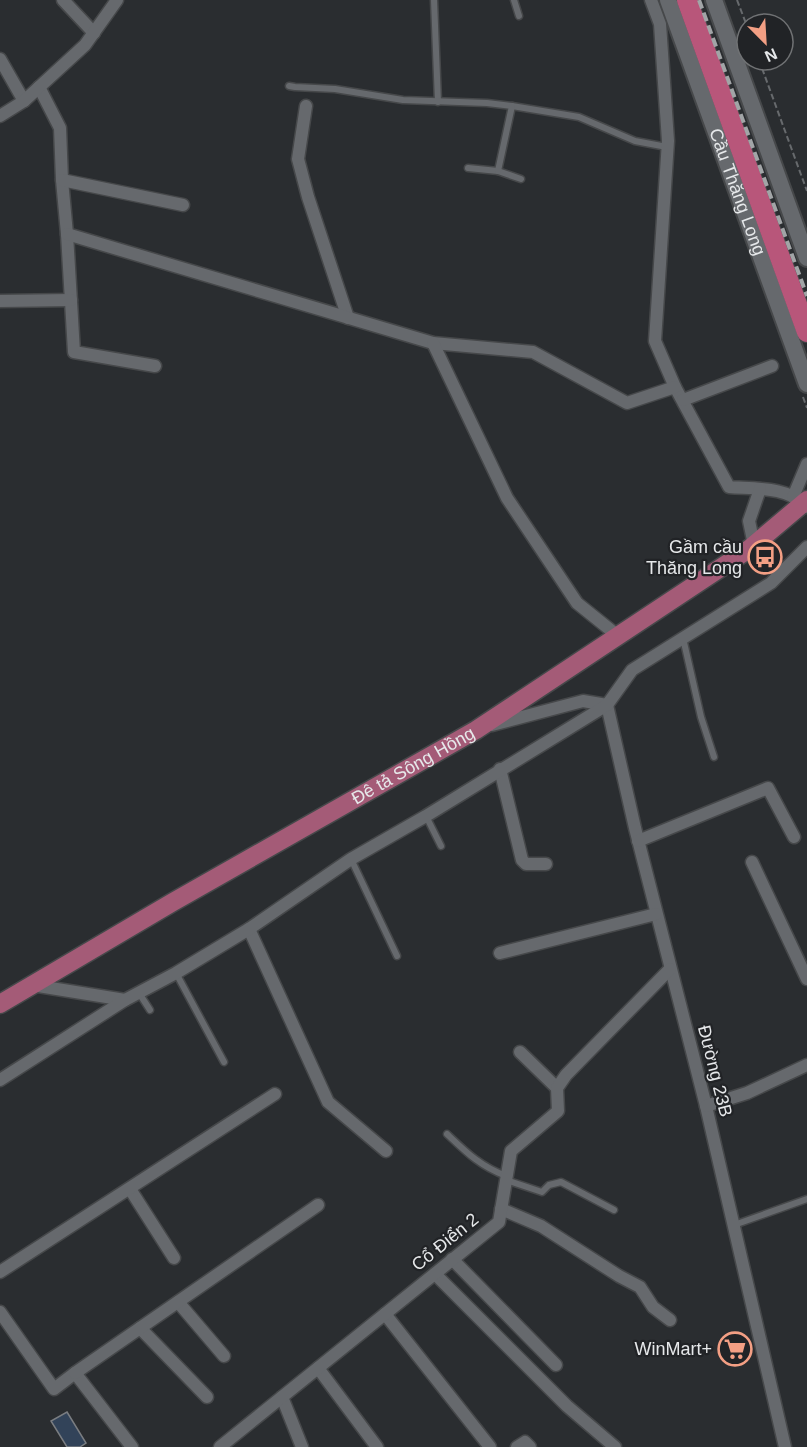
<svg xmlns="http://www.w3.org/2000/svg" width="807" height="1447" viewBox="0 0 807 1447" font-family="Helvetica,sans-serif">
  <style>
    .building { fill: #324359; stroke: #7a7d81; stroke-width: 1.5 }
    .lines { fill: none; stroke-linecap: round; stroke-linejoin: round }
    .service-casing { stroke: #46484a; stroke-width: 9 }
    .minor-casing { stroke: #46484a; stroke-width: 15 }
    .secondary-casing { stroke: #46484a; stroke-width: 20 }
    .primary-casing { stroke: #46484a; stroke-width: 21 }
    .trunk-casing { stroke: #46484a; stroke-width: 22 }
    .path { stroke: #676a6d; stroke-width: 2; stroke-dasharray: 6 3; stroke-linecap: butt }
    .service { stroke: #66696d; stroke-width: 6 }
    .minor { stroke: #66696d; stroke-width: 12 }
    .secondary { stroke: #66696d; stroke-width: 16 }
    .primary { stroke: #a45b77; stroke-width: 18 }
    .trunk { stroke: #b8567a; stroke-width: 20 }
    .rail { stroke: #a2a5a7; stroke-width: 4; stroke-dasharray: 9 4.5; stroke-linecap: butt }
    .labels { text-anchor: middle; stroke-width: 4.5; stroke-linejoin: round; paint-order: stroke }
    .street-label { font-size: 18px; fill: #e6e8ea; stroke: #212326 }
    .poi-label { font-size: 18px; fill: #e6e8ea; stroke: #212326; text-anchor: end }
  </style>
  <rect width="100%" height="100%" fill="#2a2d30"/>
  <polygon class="building" points="67,1412 86,1443 80,1447 67,1447 51,1421"/>
  <g class="lines">
    <defs>
      <g id="service">
        <polyline points="434,0 438,102"/>
        <polyline points="514,0 519,16"/>
        <polyline points="289,86 295,87 335,89 403,100 487,103 512,106 579,117 635,141 667,147"/>
        <polyline points="468,168 498,171 521,179"/>
        <polyline points="498,171 512,106"/>
        <polyline points="683,638 701,717 714,757"/>
        <polyline points="426,816 441,846"/>
        <polyline points="351,859 397,956"/>
        <polyline points="176,973 224,1062"/>
        <polyline points="139,993 150,1010"/>
        <path d="M447 1134C467 1153 480 1166 506 1176"/>
        <polyline points="506,1180 542,1192 549,1185 561,1182 614,1210"/>
        <polyline points="734,1225 807,1199"/>
      </g>
      <g id="minor">
        <polyline points="63,0 94,33"/>
        <path d="M651 0 660 24 668 141 655 341 675 387 729 487C754 489 788 486 807 507"/>
        <polyline points="0,59 24,101"/>
        <polyline points="39,87 60,128 62,180 67,234 74,352 155,366"/>
        <polyline points="306,106 298,159 308,197 348,318"/>
        <polyline points="0,116 24,101 85,45 117,0"/>
        <polyline points="62,180 183,205"/>
        <polyline points="67,234 433,343 533,352 627,403 675,387"/>
        <polyline points="0,301 71,300"/>
        <polyline points="433,343 507,498 577,603 618,636"/>
        <polyline points="683,400 772,366"/>
        <polyline points="793,497 807,464"/>
        <polyline points="754,545 749,521 760,489"/>
        <polyline points="607,705 635,828 706,1106 785,1447"/>
        <polyline points="492,725 583,701 607,705"/>
        <polyline points="500,769 522,860 526,864 546,864"/>
        <polyline points="638,841 768,788 794,837"/>
        <polyline points="752,862 807,979"/>
        <polyline points="249,929 328,1102 386,1151"/>
        <polyline points="500,953 656,914"/>
        <polyline points="32,985 125,1000"/>
        <polyline points="520,1052 557,1088"/>
        <polyline points="0,1080 125,1000 176,973 249,929 351,859 426,816 607,705 632,670 771,583 807,547"/>
        <polyline points="706,1106 747,1093 807,1065"/>
        <polyline points="130,1189 174,1258"/>
        <polyline points="501,1209 541,1226 619,1276 640,1287 653,1307 670,1320"/>
        <polyline points="452,1259 556,1365"/>
        <polyline points="0,1272 275,1094"/>
        <polyline points="435,1274 567,1406 615,1447"/>
        <polyline points="178,1302 224,1356"/>
        <polyline points="0,1312 54,1389 75,1373 132,1447"/>
        <polyline points="385,1314 490,1447"/>
        <polyline points="140,1328 207,1397"/>
        <polyline points="318,1368 377,1447"/>
        <polyline points="75,1373 318,1205"/>
        <polyline points="282,1397 302,1447"/>
        <polyline points="220,1447 499,1222 511,1151 558,1111 557,1088 566,1075 670,969"/>
        <polyline points="517,1447 525,1442 530,1447"/>
      </g>
      <g id="secondary">
        <path id="s1" d="M668 0 807 384"/>
        <polyline points="714,0 807,258"/>
      </g>
      <g id="primary">
        <path id="s2" d="M0 1004 173 902 476 730 749 549 807 500"/>
      </g>
      <polyline id="trunk" points="687,0 807,332"/>
    </defs>
    <use href="#service" class="service-casing"/>
    <use href="#minor" class="minor-casing"/>
    <use href="#secondary" class="secondary-casing"/>
    <use href="#primary" class="primary-casing"/>
    <use href="#trunk" class="trunk-casing"/>
    <g class="path">
      <polyline points="737,0 747,26"/>
      <polyline points="759,60 807,191"/>
      <polyline points="803,397 807,408"/>
    </g>
    <use href="#service" class="service"/>
    <use href="#minor" class="minor"/>
    <use href="#secondary" class="secondary"/>
    <use href="#primary" class="primary"/>
    <use href="#trunk" class="trunk"/>
    <polyline class="rail" points="699,0 807,296"/>
  </g>
  <defs>
    <symbol id="bus-ring" viewBox="-11 -11 22 22"><circle r="9.5" fill="#212326" stroke="#f39f84" stroke-width="1.5"/><path d="M-5-6H5V4H4V6H2V4H-2V6H-4V4H-5ZM-3.5-4V0h7V-4ZM-3.5 1.2v1.5H-2V1.2ZM2 1.2v1.5H3.5V1.2Z" fill="#f39f84"/></symbol>
    <symbol id="supermarket-ring" viewBox="-11 -11 22 22"><circle r="9.5" fill="#212326" stroke="#f39f84" stroke-width="1.5"/><path d="M-6-5.5h2.5l.6 2H6L4.5 2H-2.5L-4.4-4H-6ZM-1.5 3.2a1.3 1.3 0 1 0 .1 0ZM3 3.2a1.3 1.3 0 1 0 .1 0Z" fill="#f39f84"/></symbol>
  </defs>
  <g fill-rule="evenodd">
    <use href="#bus-ring" x="746" y="538" width="38" height="38"/>
    <use href="#supermarket-ring" x="716" y="1330" width="38" height="38"/>
  </g>
  <g class="labels">
    <g class="street-label">
      <text dy="6" stroke="none"><textPath href="#s1" startOffset="204">Cầu Thăng Long</textPath></text>
      <text dy="6" stroke="none"><textPath href="#s2" startOffset="477">Đê tả Sông Hồng</textPath></text>
      <text transform="translate(715 1071) rotate(76)" y="6">Đường 23B</text>
      <text transform="translate(445 1242) rotate(-39)" y="6">Cổ Điển 2</text>
    </g>
    <g class="poi-label">
      <text x="742" y="553">Gầm cầu<tspan x="742" dy="21">Thăng Long</tspan></text>
      <text x="712" y="1355">WinMart+</text>
    </g>
  </g>
  <g transform="translate(765 42) rotate(156)"><circle r="28" fill="#212326" stroke="#707274" stroke-width="1.5"/>
  <path d="M0-4.5L10 22L0 15L-10 22Z" fill="#f39f84"/>
  <text y="-9" font-size="16" font-weight="bold" text-anchor="middle" fill="#e6e8ea">N</text>
  </g>
</svg>
